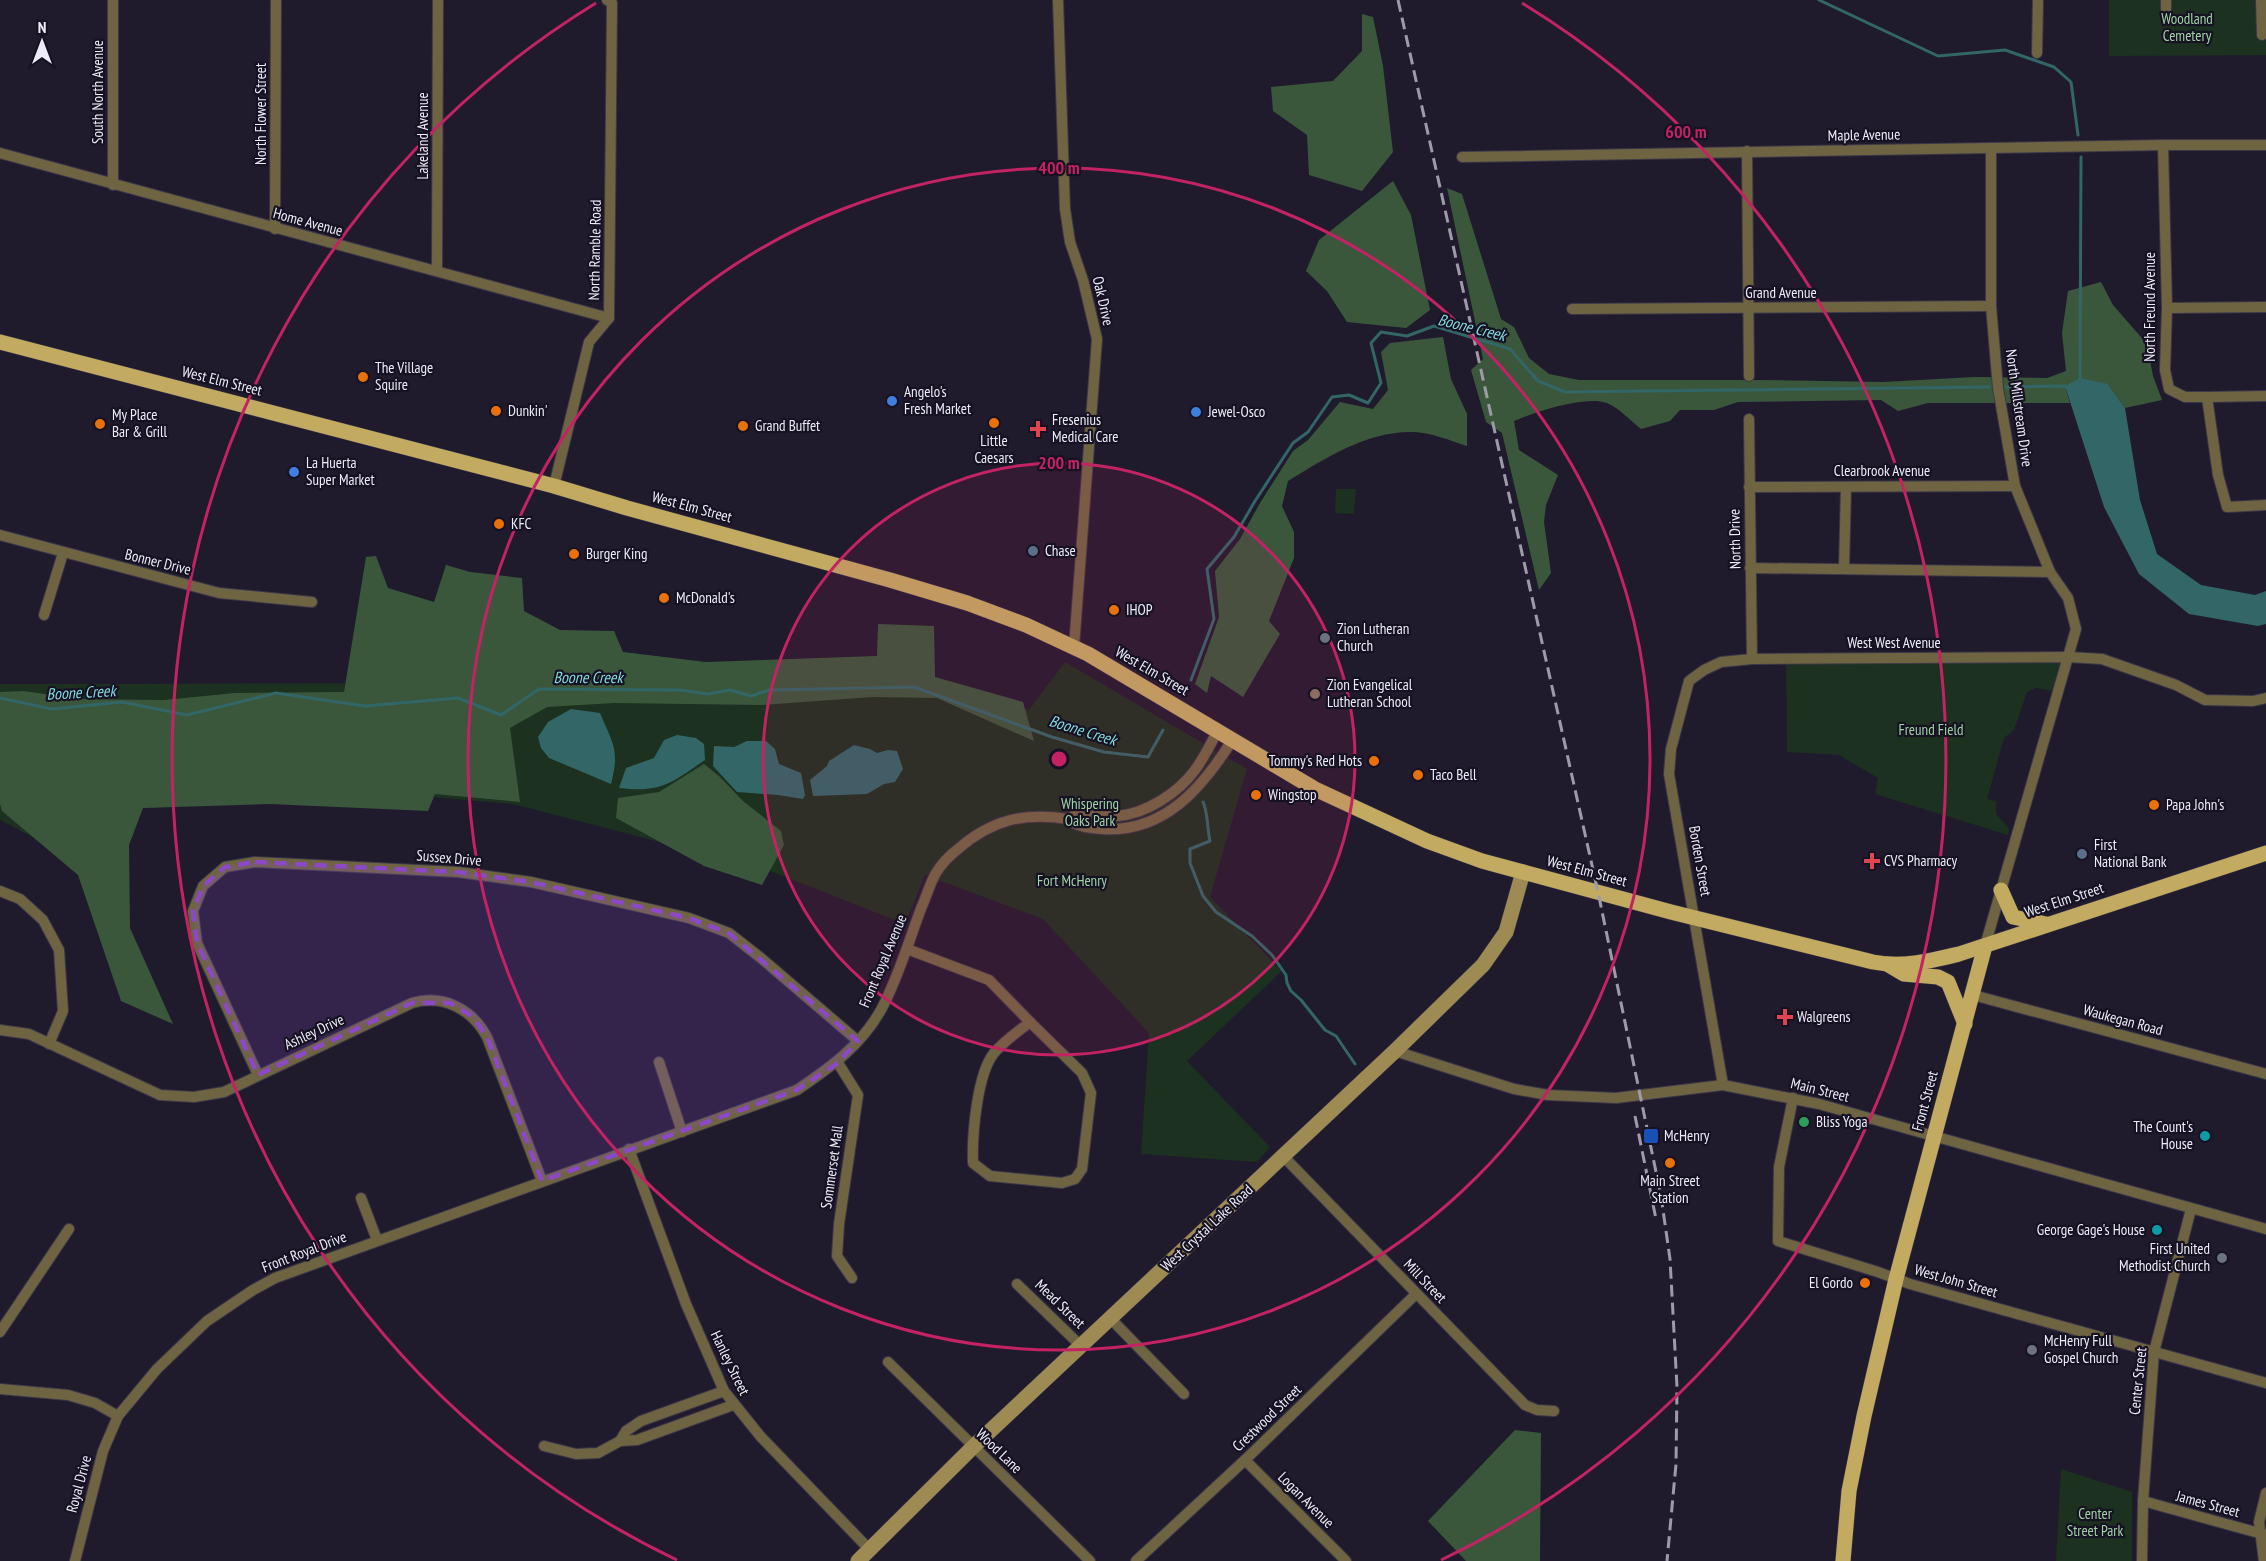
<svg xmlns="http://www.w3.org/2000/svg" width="2266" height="1561" viewBox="0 0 2266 1561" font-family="'PT Sans Narrow',sans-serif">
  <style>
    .green { fill: #1c311f }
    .forest { fill: #3a573c }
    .water { fill: #326667 }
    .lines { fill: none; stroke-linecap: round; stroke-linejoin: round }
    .stream { stroke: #326667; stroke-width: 3 }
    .street-casing { stroke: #3c3849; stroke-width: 12 }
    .secondary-casing { stroke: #3c3849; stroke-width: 16 }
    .primary-casing { stroke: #3c3849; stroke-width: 16 }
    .street { stroke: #6f6442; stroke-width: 10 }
    .secondary { stroke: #9e8b53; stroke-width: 15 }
    .primary { stroke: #c2aa60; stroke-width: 15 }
    .rail { stroke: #9d9baa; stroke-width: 3; stroke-dasharray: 12 6; stroke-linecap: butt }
    .marked { fill: #8c49c7; fill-opacity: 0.2; stroke: #8c49c7; stroke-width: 4.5; stroke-dasharray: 12 8; stroke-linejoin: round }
    .ring { fill: none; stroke: #c42363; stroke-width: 3 }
    .food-dot { fill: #e8710a; stroke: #161223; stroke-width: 2 }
    .shop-dot { fill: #3f7fe0; stroke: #161223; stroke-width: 2 }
    .health-dot { fill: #e0444e; stroke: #161223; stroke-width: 2 }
    .service-dot { fill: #5c6f8a; stroke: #161223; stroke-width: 2 }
    .worship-dot { fill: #6b7280; stroke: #161223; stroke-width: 2 }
    .education-dot { fill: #8d6e63; stroke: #161223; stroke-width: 2 }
    .leisure-dot { fill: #2e9e5b; stroke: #161223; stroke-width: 2 }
    .transit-dot { fill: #1a4fb4; stroke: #161223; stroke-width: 2 }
    .culture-dot { fill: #0f9aa8; stroke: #161223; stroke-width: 2 }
    .labels { text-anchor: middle; stroke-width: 4.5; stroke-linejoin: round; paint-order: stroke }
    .park-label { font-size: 15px; fill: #9fd3a4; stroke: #161223 }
    .street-label { font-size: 15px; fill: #ecebf7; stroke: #161223 }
    .poi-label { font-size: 15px; fill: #ecebf7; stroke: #161223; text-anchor: start }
    .water-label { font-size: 16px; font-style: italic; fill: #82dadc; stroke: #161223 }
    .centre { fill: #c42363; stroke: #161223; stroke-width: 3 }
    .ring-label { font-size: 18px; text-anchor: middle; font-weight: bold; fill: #c42363; stroke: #161223; stroke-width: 4.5; stroke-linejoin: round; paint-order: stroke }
  </style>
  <rect width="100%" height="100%" fill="#1f1b2d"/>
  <g class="green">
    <polygon points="2109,0 2266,0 2266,55 2109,56"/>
    <polygon points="1336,489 1356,489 1354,514 1335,513"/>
    <polygon points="2068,657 2058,692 2036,688 2027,692 2014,730 2004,738 1987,799 1996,801 1996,814 2009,828 2008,835 1875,794 1878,778 1839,755 1787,752 1786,659"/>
    <polygon points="1065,662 1247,769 1210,897 1282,971 1187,1061 1270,1147 1257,1162 1141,1154 1149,1033 1043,919 925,875 905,924 768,870 513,804 350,790 129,808 40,841 0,820 0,684 936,682 1029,710"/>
    <polygon points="2061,1469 2132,1492 2132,1561 2056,1561"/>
  </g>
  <g class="forest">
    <polygon points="1362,14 1373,17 1383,66 1393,152 1362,191 1309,175 1307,135 1273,111 1271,87 1333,81 1362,51"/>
    <polygon points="1393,181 1411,215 1430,310 1406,328 1347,322 1327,291 1306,271 1319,240"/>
    <path d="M1447 188 1462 194 1501 319 1514 327 1529 358 1549 374 1579 380H1759L1883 382 1974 377 2047 378 2066 371 2062 333 2068 291 2101 282 2113 305 2147 344 2153 376 2162 400 2125 408 2108 384 2065 386 2070 403H1928L1898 411 1881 400 1738 402 1714 410H1680L1670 421 1641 429C1631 421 1619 408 1607 403 1585 395 1535 412 1514 421L1519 450 1558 475 1546 505 1544 522 1551 573 1539 590 1502 433 1486 422 1471 370 1483 359Z"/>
    <path d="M1443 337 1451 379 1467 414V446C1451 441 1430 432 1413 432 1367 431 1326 458 1288 481L1282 506 1294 532V558L1269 621 1280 634 1243 697 1211 676 1207 693 1195 684 1219 617 1215 571 1240 539 1260 503 1293 451 1308 440 1340 402 1373 409 1388 390 1381 352 1390 343Z"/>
    <polygon points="376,556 388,588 434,602 446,565 470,572 522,578 524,611 560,630 614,631 623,652 706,662 877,656 878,624 934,626 935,677 1023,702 1034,741 937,698 872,697 761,705 614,703 547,707 510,728 520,802 435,794 428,811 270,804 143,808 129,845 130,928 173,1024 121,1001 78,875 2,811 0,804 0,692 24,691 78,699 164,700 235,693 344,692 366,557"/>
    <polygon points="704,764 719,776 743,801 781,831 784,845 762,885 704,866 616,818 618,798 659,792"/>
    <polygon points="1515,1430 1541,1433 1540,1561 1466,1561 1428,1521"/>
  </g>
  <g class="water">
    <polygon points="2080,378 2108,384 2125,408 2140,500 2157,554 2201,585 2255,595 2266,591 2266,624 2258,626 2189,614 2139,574 2104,507 2065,386"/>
    <path d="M571 709 600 713C613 744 620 750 611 784L549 758 541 748 538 737 548 722Z"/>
    <path d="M677 735 696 738 704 744 705 760C671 783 662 793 619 788L626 768 654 758 664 740Z"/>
    <polygon points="747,741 766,741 775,749 779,764 801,773 805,795 803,799 778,795 737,792 713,766 714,746 734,747"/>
    <polygon points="854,745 870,749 877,753 888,750 897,751 903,769 895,782 884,784 867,794 813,796 810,780 827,766 829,761"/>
  </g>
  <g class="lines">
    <g class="stream">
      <polyline points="1819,0 1938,56 2005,50 2054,67 2071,82 2078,135"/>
      <polyline points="2080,380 2081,157"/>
      <polyline points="2006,387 2065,386 2067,388"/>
      <polyline points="1191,680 1214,619 1207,569 1234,537 1255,501 1293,443 1308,432 1332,397 1349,395 1368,403 1381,383 1371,343 1381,332 1407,336 1434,326 1510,349 1538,381 1565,392 1989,387"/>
      <polyline points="0,698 52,709 122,702 187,715 276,693 365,706 458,698 501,715 539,689 680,690 708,694 730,690 751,696 769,690 914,687 1052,737 1104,752 1148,757 1163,730"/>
      <path d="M1203 802C1208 812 1207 828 1210 841L1190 849V863L1203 896 1216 912 1252 936 1272 955 1286 975 1287 983 1291 991 1301 1000 1325 1030 1336 1036 1355 1064"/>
    </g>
    <defs>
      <g id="street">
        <polyline points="1058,0 1065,209 1070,242 1083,280 1097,339 1074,647"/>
        <polyline points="2166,0 2166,16"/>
        <polyline points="2261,0 2262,35"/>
        <polyline points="2037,53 2038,0"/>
        <polyline points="2163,145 2167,308 2165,370 2169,389 2185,397 2207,397 2218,475 2227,507 2266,505"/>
        <polyline points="1747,151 1749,376"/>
        <polyline points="0,153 609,318"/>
        <polyline points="1462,157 2163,145 2266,145"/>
        <polyline points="113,185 113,0"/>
        <polyline points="275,229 276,0"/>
        <polyline points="437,271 438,0"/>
        <polyline points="2167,308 2266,307"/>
        <polyline points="1572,309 1991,306"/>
        <polyline points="2207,397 2266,396"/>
        <polyline points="1749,419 1752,659"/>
        <polyline points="554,486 589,342 609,318 612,3 607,0"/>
        <polyline points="1749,487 2015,486"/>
        <polyline points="0,535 219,593 312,602"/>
        <polyline points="1750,568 2050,572"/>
        <polyline points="1844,569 1846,487"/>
        <polyline points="44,615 63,553"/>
        <path d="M1068 819C1082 809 1100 817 1117 816 1146 814 1178 793 1195 770 1204 758 1211 743 1218 730"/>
        <polyline points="0,891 20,899 43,920 59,950 63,1011 49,1044"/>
        <polyline points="1985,946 2076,629 2068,598 2050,572 2015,486 1998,388 1991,306 1991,149"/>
        <polyline points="907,949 989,980 1030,1022"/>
        <polyline points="1973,995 2266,1074"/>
        <path d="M1030 1022 1082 1073 1091 1093 1082 1169 1075 1179 1062 1183 990 1176 973 1163C972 1135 977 1074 994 1053 1004 1041 1019 1031 1030 1022Z"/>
        <path d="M0 1030 29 1034 160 1095 194 1097 224 1092 412 1003C443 994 472 1009 487 1037L542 1181"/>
        <polyline points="1395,1051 1514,1089 1548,1095 1616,1098 1723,1085 1819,1104 2266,1229"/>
        <polyline points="659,1062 682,1132"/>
        <polyline points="838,1063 858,1095 839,1224 837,1256 852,1278"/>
        <polyline points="258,1075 197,943 193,911 203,886 225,867 255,862 458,872 531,882 689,918 729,933 761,958 858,1041"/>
        <polyline points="1723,1085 1669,774 1671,749 1689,681 1704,670 1721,662 1752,659 2068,657 2102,659 2176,685 2205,700 2253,701 2266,698"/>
        <polyline points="1793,1098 1779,1167 1778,1241 1878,1272 1910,1284 2266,1383"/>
        <polyline points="629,1149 686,1304 724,1391 761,1437 870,1550"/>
        <polyline points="1283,1156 1525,1405 1537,1410 1554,1411"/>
        <polyline points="361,1198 377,1240"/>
        <polyline points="1017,1284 1081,1346"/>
        <polyline points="1111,1319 1184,1394"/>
        <polyline points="0,1332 69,1229"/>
        <polyline points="888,1362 1090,1561"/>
        <polyline points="0,1389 68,1395 95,1403 118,1416"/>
        <polyline points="620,1441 626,1431 641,1421 724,1391"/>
        <polyline points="544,1446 576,1454 598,1453 620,1441 637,1440 733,1405"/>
        <polyline points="1245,1460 1346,1561"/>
        <polyline points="2143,1501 2266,1535"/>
        <path d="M75 1561 103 1451 118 1416 157 1369 207 1321 253 1290 275 1278 797 1090C831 1067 862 1045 882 1008 899 976 909 940 922 906 927 895 930 883 936 873 942 863 949 856 958 849 991 820 1024 812 1068 819 1077 827 1090 828 1102 829 1165 833 1203 787 1233 739"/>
        <polyline points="1136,1561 1245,1460 1416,1294"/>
        <polyline points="2142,1561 2143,1501 2154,1352 2191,1209"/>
        <polyline points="2264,1561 2259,1522 2266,1493"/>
      </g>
      <polyline id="secondary" points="858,1561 973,1447 1395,1051 1483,965 1506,932 1523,872"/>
      <g id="primary">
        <path d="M0 342 554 486 627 508 890 580 967 603 1026 625 1088 654 1315 789 1427 841 1482 861 1671 912 1873 962C1902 968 1930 961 1959 954L2266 853"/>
        <polyline points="2001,890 2013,917 2046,924"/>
        <polyline points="1887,964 1904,974 1938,977 1948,982 1965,1024"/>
        <polyline points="1843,1561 1849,1491 1864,1416 1896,1279 1985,946"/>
      </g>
    </defs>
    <use href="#street" class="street-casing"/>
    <use href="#secondary" class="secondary-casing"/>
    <use href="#primary" class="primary-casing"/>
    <use href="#street" class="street"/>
    <use href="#secondary" class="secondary"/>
    <use href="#primary" class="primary"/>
    <g class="rail">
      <polyline points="1398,0 1598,892 1661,1196 1670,1259 1677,1387 1676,1464 1667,1561"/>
      <polyline points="1635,1116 1656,1219"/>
    </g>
  </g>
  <path class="marked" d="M255 862 458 872 531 882 689 918 729 933 858 1041 838 1063 797 1090 542 1181 487 1037 472 1016 450 1003H412L258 1075 197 943 193 911 203 886 225 867Z"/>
  <circle cx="1059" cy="759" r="296" fill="#c42363" fill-opacity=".12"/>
  <g class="ring">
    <circle cx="1059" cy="759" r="296"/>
    <circle cx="1059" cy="759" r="591"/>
    <path d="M677 1560A887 887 0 0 1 596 3M1522 3A887 887 0 0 1 1441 1560"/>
  </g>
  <g class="food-dot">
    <circle cx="363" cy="377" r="6"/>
    <circle cx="496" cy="411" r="6"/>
    <circle cx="994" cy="423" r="6"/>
    <circle cx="100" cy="424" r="6"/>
    <circle cx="743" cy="426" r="6"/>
    <circle cx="499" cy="524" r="6"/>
    <circle cx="574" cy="554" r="6"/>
    <circle cx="664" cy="598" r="6"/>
    <circle cx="1114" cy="610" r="6"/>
    <circle cx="1374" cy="761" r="6"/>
    <circle cx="1418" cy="775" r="6"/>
    <circle cx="1256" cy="795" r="6"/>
    <circle cx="2154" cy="805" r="6"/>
    <circle cx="1670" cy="1163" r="6"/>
    <circle cx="1865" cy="1283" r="6"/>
  </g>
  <g class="shop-dot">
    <circle cx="892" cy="401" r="6"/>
    <circle cx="1196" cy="412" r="6"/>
    <circle cx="294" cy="472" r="6"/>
  </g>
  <g class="health-dot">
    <path d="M1035 420h6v6h6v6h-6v6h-6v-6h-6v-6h6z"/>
    <path d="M1869 852h6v6h6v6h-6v6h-6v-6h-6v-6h6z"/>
    <path d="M1782 1008h6v6h6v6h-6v6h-6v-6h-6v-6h6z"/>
  </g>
  <g class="service-dot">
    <circle cx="1033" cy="551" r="6"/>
    <circle cx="2082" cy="854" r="6"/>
  </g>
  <g class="worship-dot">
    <circle cx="1325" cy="638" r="6"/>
    <circle cx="2222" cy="1258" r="6"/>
    <circle cx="2032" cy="1350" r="6"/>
  </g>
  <circle class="education-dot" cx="1315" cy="694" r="6"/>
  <circle class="leisure-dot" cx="1804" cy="1122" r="6"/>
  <rect class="transit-dot" x="1643" y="1128" width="16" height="16" rx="3"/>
  <g class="culture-dot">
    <circle cx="2205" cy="1136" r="6"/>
    <circle cx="2157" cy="1230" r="6"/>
  </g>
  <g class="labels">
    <g class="park-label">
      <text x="2187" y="24">Woodland<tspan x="2187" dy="17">Cemetery</tspan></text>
      <text x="1931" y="735">Freund Field</text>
      <text x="1090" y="809">Whispering<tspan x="1090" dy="17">Oaks Park</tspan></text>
      <text x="1072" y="886">Fort McHenry</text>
      <text x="2095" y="1519">Center<tspan x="2095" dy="17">Street Park</tspan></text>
    </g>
    <g class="street-label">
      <text transform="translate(98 92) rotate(-90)" y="5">South North Avenue</text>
      <text transform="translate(261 114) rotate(-90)" y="5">North Flower Street</text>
      <text transform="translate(1864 135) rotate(-1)" y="5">Maple Avenue</text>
      <text transform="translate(423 136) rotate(-90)" y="5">Lakeland Avenue</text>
      <text transform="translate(308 222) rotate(15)" y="5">Home Avenue</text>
      <text transform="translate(595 250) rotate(-89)" y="5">North Ramble Road</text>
      <text x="1781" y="298">Grand Avenue</text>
      <text transform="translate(1103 301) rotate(77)" y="5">Oak Drive</text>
      <text transform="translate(2150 307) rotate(-90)" y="5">North Freund Avenue</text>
      <text transform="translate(222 381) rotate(14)" y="5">West Elm Street</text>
      <text transform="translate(2019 408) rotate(82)" y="5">North Millstream Drive</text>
      <text x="1882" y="476">Clearbrook Avenue</text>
      <text transform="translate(692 507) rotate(15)" y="5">West Elm Street</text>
      <text transform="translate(1735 539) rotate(-91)" y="5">North Drive</text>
      <text transform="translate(158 562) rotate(14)" y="5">Bonner Drive</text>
      <text x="1894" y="648">West West Avenue</text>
      <text transform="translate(1152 671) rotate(30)" y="5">West Elm Street</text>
      <text transform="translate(449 858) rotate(5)" y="5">Sussex Drive</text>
      <text transform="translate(1700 861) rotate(80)" y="5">Borden Street</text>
      <text transform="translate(1587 871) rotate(15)" y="5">West Elm Street</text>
      <text transform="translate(2064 900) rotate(-18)" y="5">West Elm Street</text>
      <text transform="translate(883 961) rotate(-67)" y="5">Front Royal Avenue</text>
      <text transform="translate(2123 1020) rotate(15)" y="5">Waukegan Road</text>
      <text transform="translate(314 1032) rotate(-25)" y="5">Ashley Drive</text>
      <text transform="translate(1820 1090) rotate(14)" y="5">Main Street</text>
      <text transform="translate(1925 1101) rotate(-75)" y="5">Front Street</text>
      <text transform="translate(832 1167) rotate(-82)" y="5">Sommerset Mall</text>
      <text transform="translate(1207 1228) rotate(-43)" y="5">West Crystal Lake Road</text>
      <text transform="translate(304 1252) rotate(-21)" y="5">Front Royal Drive</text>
      <text transform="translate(1425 1281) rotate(46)" y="5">Mill Street</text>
      <text transform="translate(1956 1281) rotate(16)" y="5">West John Street</text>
      <text transform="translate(1060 1304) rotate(44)" y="5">Mead Street</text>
      <text transform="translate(730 1363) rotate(64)" y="5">Hanley Street</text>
      <text transform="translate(2138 1381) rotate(-84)" y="5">Center Street</text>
      <text transform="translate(1267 1418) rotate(-44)" y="5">Crestwood Street</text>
      <text transform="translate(999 1451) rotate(44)" y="5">Wood Lane</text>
      <text transform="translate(79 1484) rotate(-75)" y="5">Royal Drive</text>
      <text transform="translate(1306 1500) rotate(45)" y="5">Logan Avenue</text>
      <text transform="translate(2208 1504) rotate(15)" y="5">James Street</text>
    </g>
    <g class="poi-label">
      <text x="375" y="373">The Village<tspan x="375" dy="17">Squire</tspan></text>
      <text x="904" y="397">Angelo's<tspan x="904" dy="17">Fresh Market</tspan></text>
      <text x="508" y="416">Dunkin'</text>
      <text x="1208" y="417">Jewel-Osco</text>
      <text x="112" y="420">My Place<tspan x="112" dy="17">Bar &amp; Grill</tspan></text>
      <text x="1052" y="425">Fresenius<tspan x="1052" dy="17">Medical Care</tspan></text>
      <text x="755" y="431">Grand Buffet</text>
      <text x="994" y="446" text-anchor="middle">Little<tspan x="994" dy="17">Caesars</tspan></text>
      <text x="306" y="468">La Huerta<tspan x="306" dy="17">Super Market</tspan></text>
      <text x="511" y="529">KFC</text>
      <text x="1045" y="556">Chase</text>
      <text x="586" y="559">Burger King</text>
      <text x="676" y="603">McDonald's</text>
      <text x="1126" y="615">IHOP</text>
      <text x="1337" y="634">Zion Lutheran<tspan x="1337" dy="17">Church</tspan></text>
      <text x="1327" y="690">Zion Evangelical<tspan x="1327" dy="17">Lutheran School</tspan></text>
      <text x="1362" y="766" text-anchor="end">Tommy's Red Hots</text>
      <text x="1430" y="780">Taco Bell</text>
      <text x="1268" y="800">Wingstop</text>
      <text x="2166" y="810">Papa John's</text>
      <text x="2094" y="850">First<tspan x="2094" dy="17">National Bank</tspan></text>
      <text x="1884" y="866">CVS Pharmacy</text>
      <text x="1797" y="1022">Walgreens</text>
      <text x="1816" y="1127">Bliss Yoga</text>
      <text x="2193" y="1132" text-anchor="end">The Count's<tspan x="2193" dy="17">House</tspan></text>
      <text x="1664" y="1141">McHenry</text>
      <text x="1670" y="1186" text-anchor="middle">Main Street<tspan x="1670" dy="17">Station</tspan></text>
      <text x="2145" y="1235" text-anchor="end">George Gage's House</text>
      <text x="2210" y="1254" text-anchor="end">First United<tspan x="2210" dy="17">Methodist Church</tspan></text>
      <text x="1853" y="1288" text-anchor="end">El Gordo</text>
      <text x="2044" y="1346">McHenry Full<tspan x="2044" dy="17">Gospel Church</tspan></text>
    </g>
    <g class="water-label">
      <text transform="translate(1472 327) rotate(14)" y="6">Boone Creek</text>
      <text x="588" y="683">Boone Creek</text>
      <text transform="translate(81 692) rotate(-3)" y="6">Boone Creek</text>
      <text transform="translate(1083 730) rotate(17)" y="6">Boone Creek</text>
    </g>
  </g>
  <circle cx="1059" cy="759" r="9" class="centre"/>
  <g class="ring-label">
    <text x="1686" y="138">600 m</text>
    <text x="1059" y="174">400 m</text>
    <text x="1059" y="469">200 m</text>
  </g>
  <g transform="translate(42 42)" stroke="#161223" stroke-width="4.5" paint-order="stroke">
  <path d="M0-4.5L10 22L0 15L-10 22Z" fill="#ecebf7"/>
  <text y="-9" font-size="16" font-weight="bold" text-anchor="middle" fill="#ecebf7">N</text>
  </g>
</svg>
